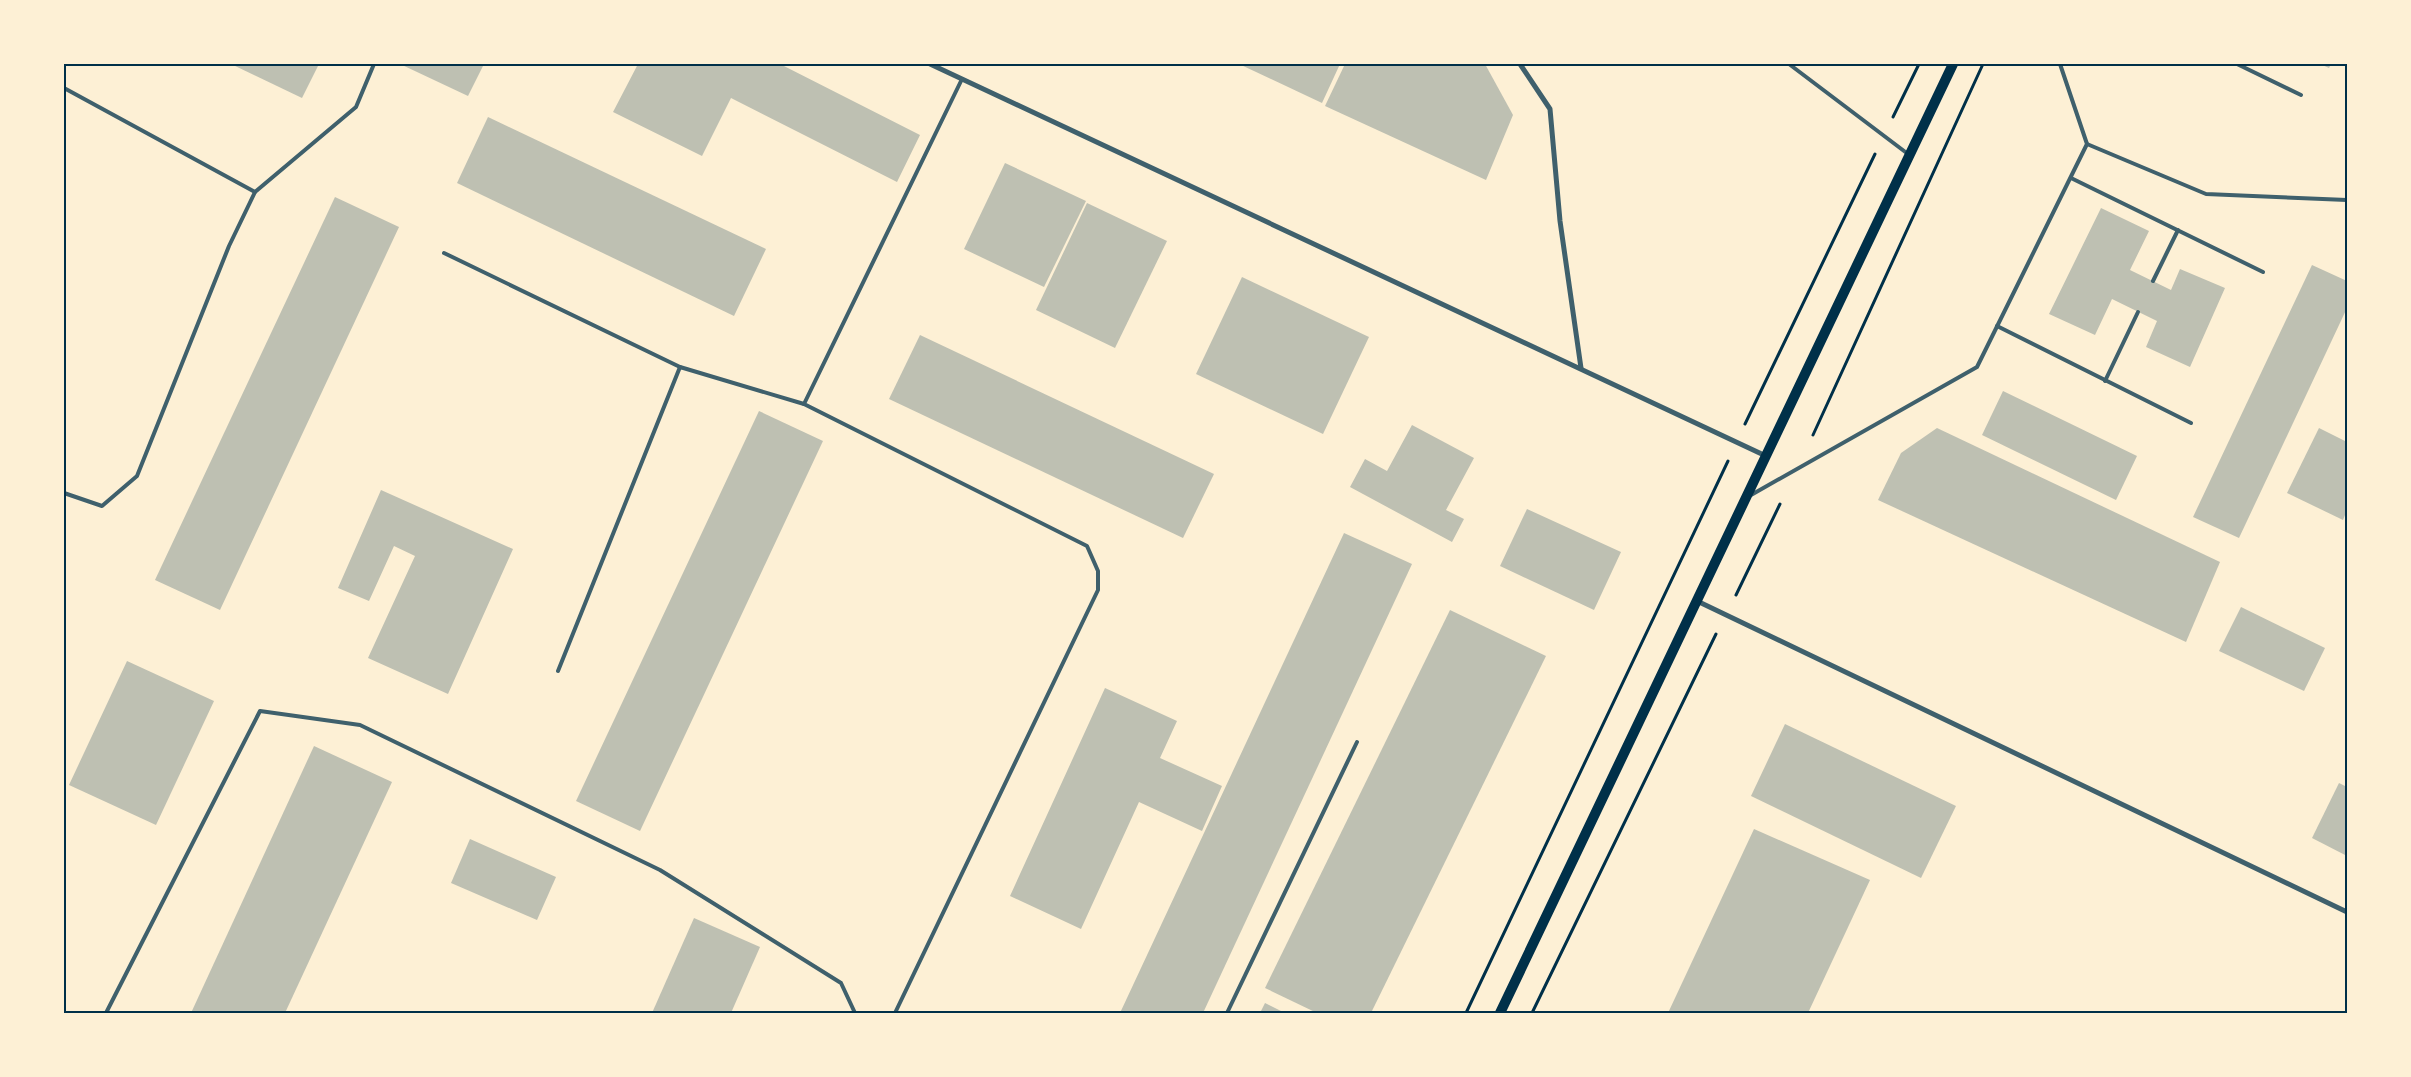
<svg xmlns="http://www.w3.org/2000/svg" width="2411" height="1077" viewBox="0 0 2411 1077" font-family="'Crimson Pro',serif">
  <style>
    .building { fill: #bec0b2 }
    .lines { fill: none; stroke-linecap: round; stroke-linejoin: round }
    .path { stroke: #003049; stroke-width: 3 }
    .service { stroke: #3f606c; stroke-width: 4 }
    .minor { stroke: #3f606c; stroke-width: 5 }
    .secondary { stroke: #003049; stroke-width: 10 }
    .neatline { fill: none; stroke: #003049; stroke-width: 2 }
  </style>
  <rect width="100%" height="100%" fill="#fdf0d5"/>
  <g class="building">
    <polygon points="231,64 319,64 302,98"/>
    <polygon points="400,64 484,64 468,96"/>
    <polygon points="638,64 780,64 920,135 897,182 731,98 702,156 613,112"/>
    <polygon points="1239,64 1340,64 1322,103"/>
    <polygon points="1345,64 1485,64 1513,115 1486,180 1325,106"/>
    <polygon points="2320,64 2331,64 2329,68"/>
    <polygon points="488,117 766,249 734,316 457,183"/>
    <polygon points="1005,163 1086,201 1044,287 964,249"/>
    <polygon points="335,197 399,227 220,610 155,580"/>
    <polygon points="1087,203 1167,241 1115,348 1036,310"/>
    <polygon points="2101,208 2149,231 2130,270 2171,290 2180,269 2225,288 2190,367 2146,347 2157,321 2112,299 2095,335 2049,314"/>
    <polygon points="2312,265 2347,281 2347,308 2239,538 2193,517"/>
    <polygon points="1242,277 1369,337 1323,434 1196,374"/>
    <polygon points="920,335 1214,474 1183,538 889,399"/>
    <polygon points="2003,391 2137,456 2116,500 1982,435"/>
    <polygon points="759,411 823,441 640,831 576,801"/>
    <polygon points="1412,425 1474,458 1446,510 1464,519 1452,542 1350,487 1365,459 1387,471"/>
    <polygon points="1937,428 2220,562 2186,642 1878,500 1901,453"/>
    <polygon points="2319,428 2347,442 2347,510 2343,520 2287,493"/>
    <polygon points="381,490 513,549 448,694 368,658 415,556 394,546 369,601 338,588"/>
    <polygon points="1527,509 1621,552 1594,610 1500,566"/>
    <polygon points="1344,533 1412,564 1203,1013 1120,1013"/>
    <polygon points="2241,607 2325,648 2304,691 2219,651"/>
    <polygon points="1450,610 1546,656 1371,1013 1317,1013 1265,988"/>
    <polygon points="127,661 214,701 156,825 69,785"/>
    <polygon points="1105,688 1177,721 1160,758 1222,786 1202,831 1139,802 1081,929 1010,896"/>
    <polygon points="1785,724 1956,806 1921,878 1751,796"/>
    <polygon points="314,746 392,782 285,1013 191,1013"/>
    <polygon points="2339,783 2347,787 2347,856 2312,838"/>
    <polygon points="1754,829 1870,880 1808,1013 1668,1013"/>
    <polygon points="470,839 556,877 537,920 451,883"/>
    <polygon points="694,918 760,947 731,1013 652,1013"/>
    <polygon points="1265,1003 1285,1013 1260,1013"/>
  </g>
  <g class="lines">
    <g class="path">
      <polyline points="1893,117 1919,64"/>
      <polyline points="1745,424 1875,154"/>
      <polyline points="1813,435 1983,64"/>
      <polyline points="1736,595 1780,504"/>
      <polyline points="1466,1013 1728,461"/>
      <polyline points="1532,1013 1716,634"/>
    </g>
    <g class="service">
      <polyline points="1789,64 1908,154"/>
      <polyline points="2237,64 2301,95"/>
      <polyline points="64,88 255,192"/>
      <polyline points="2087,144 2206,194 2347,200"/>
      <polyline points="2071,178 2263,272"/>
      <polyline points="444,253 680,367"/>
      <polyline points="2153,281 2178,230"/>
      <polyline points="1997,326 2191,423"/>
      <polyline points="2105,381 2138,312"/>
      <polyline points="64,493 102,506 137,476 229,246 255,192 356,107 374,64"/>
      <polyline points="1751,495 1977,367 2087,144 2060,64"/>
      <polyline points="558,671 680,367 804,404"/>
      <polyline points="106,1013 260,711 360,725 660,870 841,983 855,1013"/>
      <polyline points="895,1013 1098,590 1098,571 1087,546 804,404 962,79"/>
      <polyline points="1227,1013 1357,742"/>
    </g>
    <g class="minor">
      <polyline points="930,64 1766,456"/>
      <polyline points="1520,64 1550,109 1560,221 1581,368"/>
      <polyline points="1697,601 2347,912"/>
    </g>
    <polyline class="secondary" points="1500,1013 1953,64"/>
  </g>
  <rect width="2411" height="1077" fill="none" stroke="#fdf0d5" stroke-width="130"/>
  <rect x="65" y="65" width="2281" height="947" class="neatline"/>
</svg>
